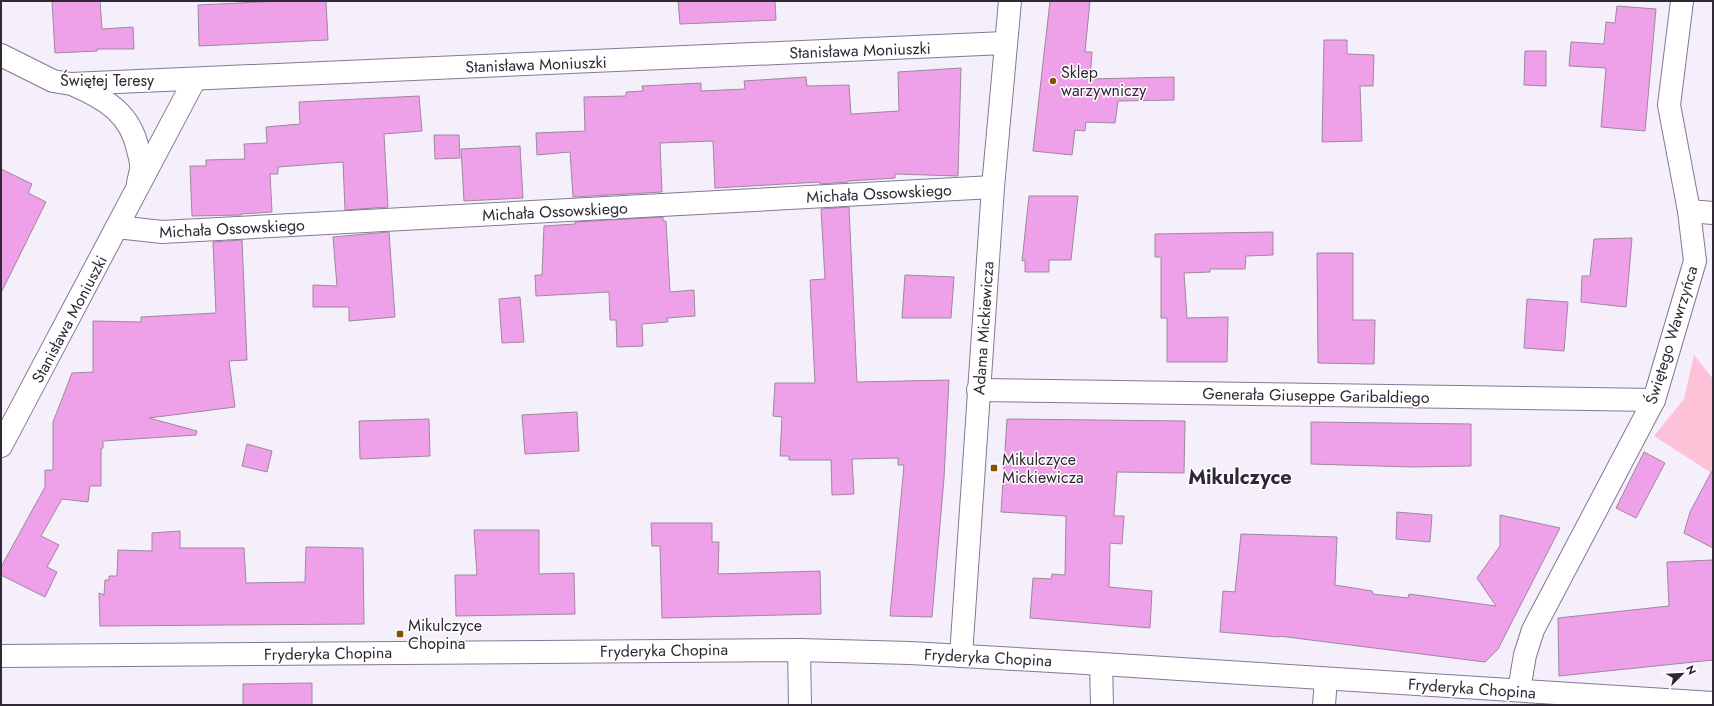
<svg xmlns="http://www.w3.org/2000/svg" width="1714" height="706" viewBox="0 0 1714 706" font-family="Jost,sans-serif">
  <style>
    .green { fill: #fdc1d8 }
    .building { fill: #eea1e8; stroke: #a0869e }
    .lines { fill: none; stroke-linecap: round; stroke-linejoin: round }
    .minor-casing { stroke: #857895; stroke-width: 24 }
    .minor { stroke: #fff; stroke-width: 22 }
    .poi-dot { fill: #875100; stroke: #fff; stroke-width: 1.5 }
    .labels { text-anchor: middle; stroke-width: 3; stroke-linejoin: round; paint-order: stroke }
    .street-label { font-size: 16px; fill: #2e2935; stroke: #fff }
    .poi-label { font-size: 16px; fill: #2e2935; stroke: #fff; text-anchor: start }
    .district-label { font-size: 20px; font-weight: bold; fill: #2e2935; stroke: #fff }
  </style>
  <rect width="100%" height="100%" fill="#f5effc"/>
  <polygon class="green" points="1694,355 1713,379 1713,467 1710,472 1654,436 1684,399"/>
  <g class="building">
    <polygon points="52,1 100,1 102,29 133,27 134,49 97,49 97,51 55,53"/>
    <polygon points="280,1 326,1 328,40 199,46 198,5"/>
    <polygon points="678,1 775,1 776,20 680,24"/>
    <polygon points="1050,1 1090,1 1085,52 1092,52 1090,79 1174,77 1174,100 1118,101 1115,123 1086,122 1085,131 1075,130 1072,155 1033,151"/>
    <polygon points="1617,6 1656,9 1645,131 1601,127 1606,68 1569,66 1571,42 1604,44 1606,22 1615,23"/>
    <polygon points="1324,40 1347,40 1347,54 1374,55 1373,86 1360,86 1362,141 1322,142"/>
    <polygon points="1525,51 1546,51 1546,86 1524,85"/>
    <polygon points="961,68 958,176 895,174 895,178 848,181 848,182 820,184 820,182 715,188 713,141 660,143 662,192 573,197 570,152 537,155 536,133 585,131 584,97 626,96 626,92 643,91 642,86 701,83 701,91 745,89 744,81 806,77 807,86 849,85 851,114 899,111 898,72"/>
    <polygon points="419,96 422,131 384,134 388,207 345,210 343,162 278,167 278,174 270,174 272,212 241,214 241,215 192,216 190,166 206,166 206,160 245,159 244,144 267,143 266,127 300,124 299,102"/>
    <polygon points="434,135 459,135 460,158 435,159"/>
    <polygon points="520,146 523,198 464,201 461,149"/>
    <polygon points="1,169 32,184 28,193 46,202 1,293"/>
    <polygon points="1029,196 1078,196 1071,260 1049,260 1049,272 1025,272 1025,260 1022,261"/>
    <polygon points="849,207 857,382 949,380 944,478 932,617 890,616 904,465 898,465 898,458 852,459 854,494 832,495 831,460 789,460 789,456 780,456 782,417 773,416 775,383 815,383 810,280 825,279 821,209"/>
    <polygon points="663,217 663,221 666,221 670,292 694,290 695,316 667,318 668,322 642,324 643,346 617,347 616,320 610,320 609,292 536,296 535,275 542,275 544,226 575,224 575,222"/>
    <polygon points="389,232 395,317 349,321 349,307 313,307 313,285 337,286 333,237"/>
    <polygon points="1273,232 1273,255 1246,256 1245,269 1210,269 1210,272 1184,273 1187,318 1228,317 1227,362 1167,362 1167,318 1161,318 1161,257 1155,257 1155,234"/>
    <polygon points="1632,238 1626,307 1581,302 1582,276 1590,276 1594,239"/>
    <polygon points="242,240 247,360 229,361 235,407 149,418 197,431 196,435 103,441 103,448 101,449 101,486 90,486 88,502 62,499 41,536 59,545 47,567 57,572 45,597 1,575 1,567 45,487 45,470 53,470 53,422 72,373 93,372 93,321 141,322 141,317 216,313 213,242"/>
    <polygon points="1317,253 1353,253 1353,320 1375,320 1374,364 1318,363"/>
    <polygon points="905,275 954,277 951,318 902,318"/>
    <polygon points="520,297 524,342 502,343 499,299"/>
    <polygon points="1527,299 1568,302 1564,351 1524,348"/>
    <polygon points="577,412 579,451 525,454 522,415"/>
    <polygon points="429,419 430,456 360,459 359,421"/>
    <polygon points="1007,419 1185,421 1184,473 1117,472 1114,516 1124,516 1122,544 1110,543 1109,587 1152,591 1150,628 1030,618 1033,578 1051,579 1052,574 1065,575 1066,516 1001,512"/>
    <polygon points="1311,422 1471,424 1471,466 1411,467 1311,464"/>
    <polygon points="247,444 272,451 267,472 242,466"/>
    <polygon points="1644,452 1665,463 1636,518 1616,508"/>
    <polygon points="1713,469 1713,548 1684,533 1690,512"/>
    <polygon points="1397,512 1432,515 1430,542 1396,539"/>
    <polygon points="1500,515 1560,528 1498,649 1485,662 1279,636 1279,637 1220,632 1223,591 1235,592 1241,534 1337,537 1335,585 1372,591 1373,594 1408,598 1409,594 1496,606 1477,578 1500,546"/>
    <polygon points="651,523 712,523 712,542 719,542 718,574 820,571 821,614 662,618 660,546 652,546"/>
    <polygon points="474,530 539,530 539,574 574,573 575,614 456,616 455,575 477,575"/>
    <polygon points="180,531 180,548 244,548 246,583 305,582 306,547 363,548 364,624 100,626 99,593 104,595 105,580 109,580 109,576 117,576 118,550 152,551 152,533"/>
    <polygon points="1713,560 1713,660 1559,676 1558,618 1669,606 1667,562"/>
    <polygon points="312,683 312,705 243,705 243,684"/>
  </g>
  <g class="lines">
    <defs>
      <g id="minor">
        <polyline points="1,55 53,81 71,84 1005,43"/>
        <path d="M74 85C106 99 131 114 138 150 139 154 141 160 141 165 142 170 139 177 138 183"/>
        <polyline points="1689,211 1713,213"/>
        <polyline points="117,227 162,232 993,187"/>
        <polyline points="978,390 1654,400"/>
        <polyline points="1,446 195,79"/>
        <polyline points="799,650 800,705"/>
        <polyline points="1,656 799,650 910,653 1086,663 1713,703"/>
        <polyline points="961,656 993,187 1010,1"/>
        <polyline points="1101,664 1102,705"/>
        <polyline points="1519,690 1525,655 1533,630 1654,400 1695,261 1689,211 1669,105 1682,1"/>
        <polyline points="1324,705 1326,679"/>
      </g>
    </defs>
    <use href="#minor" class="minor-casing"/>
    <use href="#minor" class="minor"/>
  </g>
  <g class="poi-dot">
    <circle cx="1053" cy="81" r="4"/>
    <rect x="990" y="464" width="8" height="8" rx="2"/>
    <rect x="396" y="630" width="8" height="8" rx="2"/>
  </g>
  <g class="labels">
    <g class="street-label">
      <text transform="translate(860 50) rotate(-2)" y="6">Stanisława Moniuszki</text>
      <text transform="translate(536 64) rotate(-2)" y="6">Stanisława Moniuszki</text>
      <text x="107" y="86">Świętej Teresy</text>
      <text transform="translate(879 193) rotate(-3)" y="6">Michała Ossowskiego</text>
      <text transform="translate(555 211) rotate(-3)" y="6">Michała Ossowskiego</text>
      <text transform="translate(232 228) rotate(-3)" y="6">Michała Ossowskiego</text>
      <text transform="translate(69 319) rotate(-62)" y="6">Stanisława Moniuszki</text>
      <text transform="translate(983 328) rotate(-86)" y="6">Adama Mickiewicza</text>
      <text transform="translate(1671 335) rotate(-73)" y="6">Świętego Wawrzyńca</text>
      <text transform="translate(1316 395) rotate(1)" y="6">Generała Giuseppe Garibaldiego</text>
      <text transform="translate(664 650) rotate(-1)" y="6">Fryderyka Chopina</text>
      <text transform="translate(328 653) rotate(-1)" y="6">Fryderyka Chopina</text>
      <text transform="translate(988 657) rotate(3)" y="6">Fryderyka Chopina</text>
      <text transform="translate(1472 688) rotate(4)" y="6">Fryderyka Chopina</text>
    </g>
    <g class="poi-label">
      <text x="1061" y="78">Sklep<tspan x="1061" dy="18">warzywniczy</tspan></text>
      <text x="1002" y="465">Mikulczyce<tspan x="1002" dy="18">Mickiewicza</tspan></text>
      <text x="408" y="631">Mikulczyce<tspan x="408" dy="18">Chopina</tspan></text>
    </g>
    <g class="district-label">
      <text x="1240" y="484">Mikulczyce</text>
    </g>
  </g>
  <rect width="1714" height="706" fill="none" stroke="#2e2935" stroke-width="4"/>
  <g transform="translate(1682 674) rotate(66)" stroke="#ffffff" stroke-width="3" paint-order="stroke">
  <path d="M0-3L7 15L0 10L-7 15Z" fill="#2e2935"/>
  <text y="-6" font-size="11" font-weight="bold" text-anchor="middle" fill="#2e2935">N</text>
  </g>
</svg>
